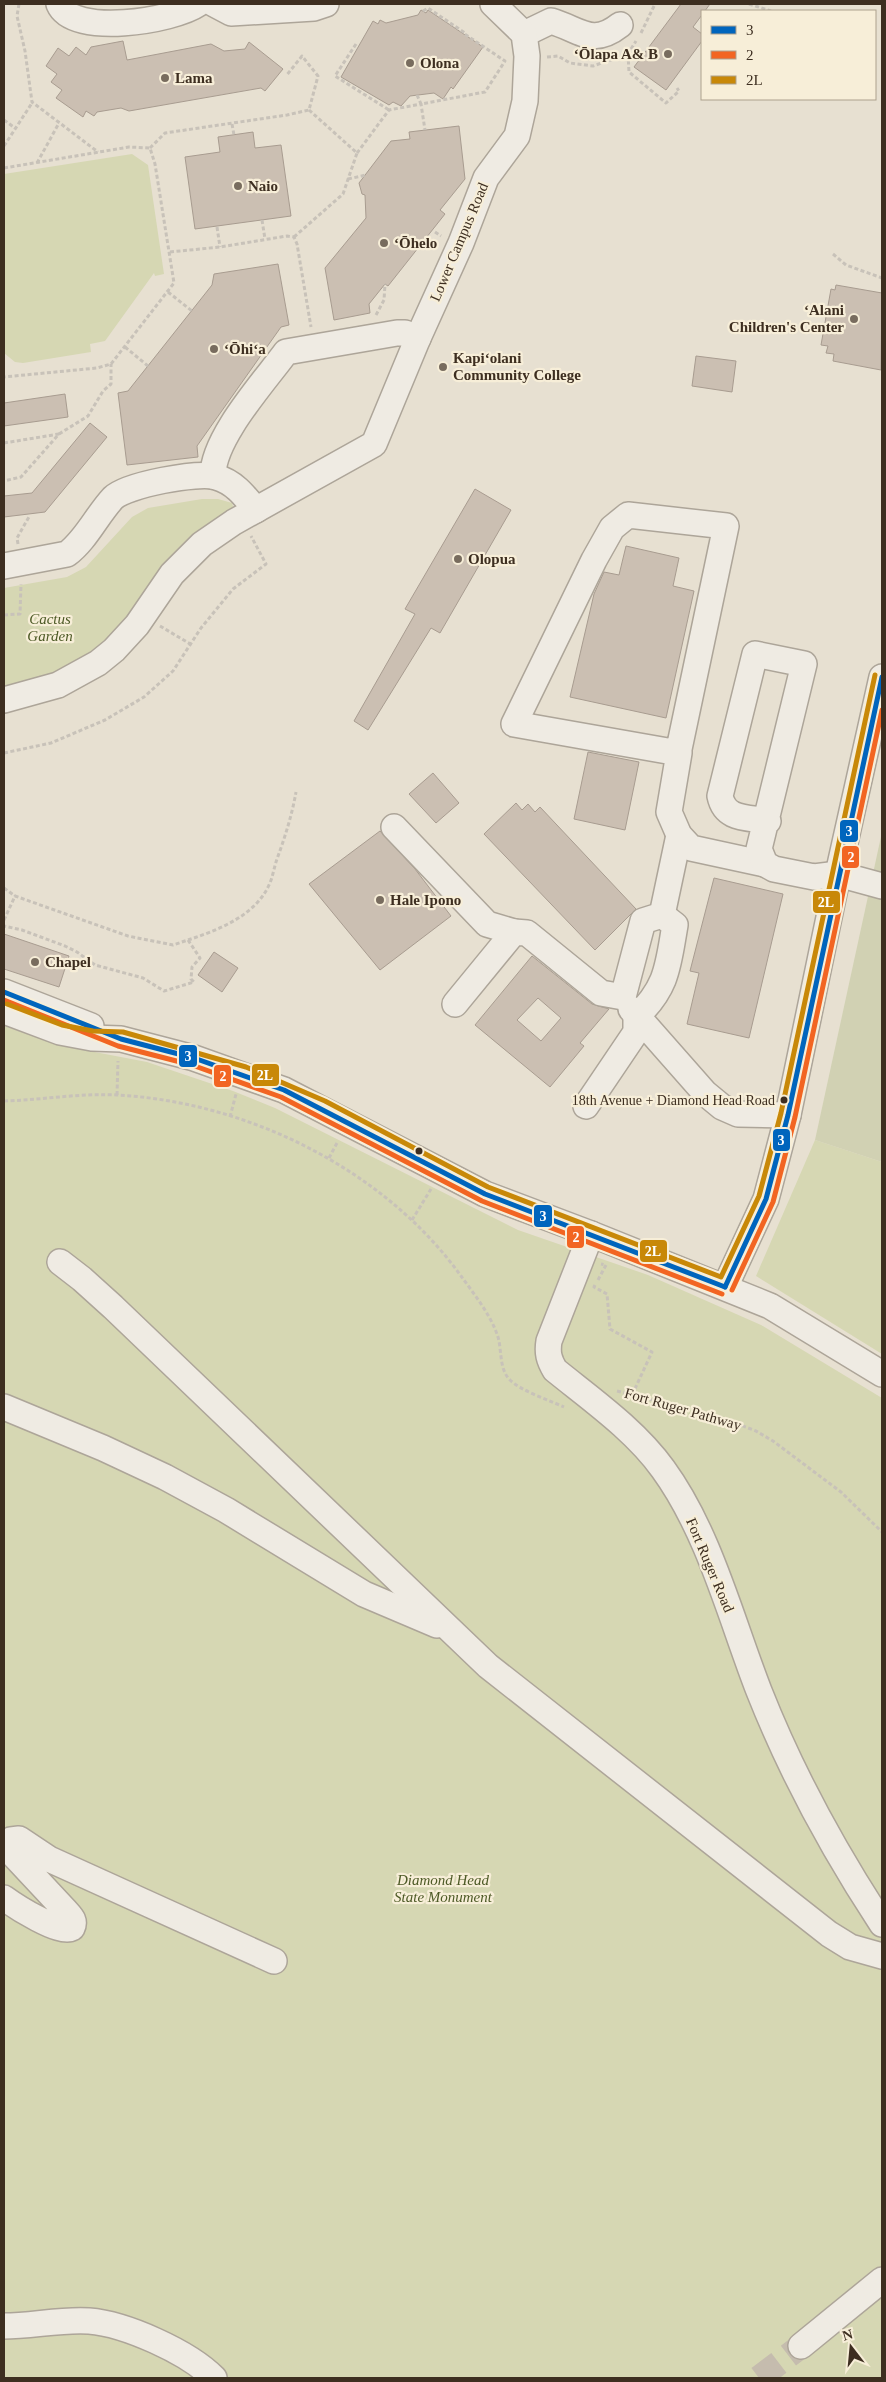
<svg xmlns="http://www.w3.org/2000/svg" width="886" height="2382" viewBox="0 0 886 2382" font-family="Georgia,serif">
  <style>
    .green { fill: #d6d7b3 }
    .cemetery { fill: #d1d1b3 }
    .building { fill: #cbbfb2; stroke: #a89c90; fill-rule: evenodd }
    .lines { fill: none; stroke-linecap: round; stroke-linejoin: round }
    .minor-tunnel { stroke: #c5bcae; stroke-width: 25; stroke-dasharray: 25 12; stroke-linecap: butt }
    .minor-casing { stroke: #ada599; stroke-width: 28 }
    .path { stroke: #c8c2b9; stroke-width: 3; stroke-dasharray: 4 2.5; stroke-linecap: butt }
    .minor { stroke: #efebe3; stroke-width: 25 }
    .bus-1-casing { stroke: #f7eed8; stroke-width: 9 }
    .bus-2-casing { stroke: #f7eed8; stroke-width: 9 }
    .bus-3-casing { stroke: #f7eed8; stroke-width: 9 }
    .bus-1 { stroke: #0065bd; stroke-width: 5 }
    .bus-2 { stroke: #f26522; stroke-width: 5 }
    .bus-3 { stroke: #c88808; stroke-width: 5 }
    .poi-dot { fill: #786c5e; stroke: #f7eed8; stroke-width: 2 }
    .bus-dot { fill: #3d2e20; stroke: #f7eed8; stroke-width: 2 }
    .labels { text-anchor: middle; stroke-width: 4.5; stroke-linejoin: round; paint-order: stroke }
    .bus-label { font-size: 14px; fill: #3d2e20; stroke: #f7eed8; text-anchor: end }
    .poi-label { font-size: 15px; font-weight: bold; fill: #3d2e20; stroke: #f7eed8; text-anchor: start }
    .street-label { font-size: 15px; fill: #3d2e20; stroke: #f7eed8 }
    .park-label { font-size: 15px; font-style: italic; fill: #4d5a26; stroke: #f7eed8 }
    .line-badge { stroke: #f7eed8; stroke-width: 2 }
    .badge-label { font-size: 14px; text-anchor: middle; font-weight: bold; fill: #fff }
  </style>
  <rect width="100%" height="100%" fill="#e7e0d1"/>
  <g class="green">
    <polygon points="132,154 148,165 164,274 155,276 154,273 105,341 90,344 91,352 23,363 15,362 4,353 4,174"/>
    <polygon points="202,499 218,499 232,503 234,510 122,631 69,670 4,687 4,588 67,577 86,567 132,517 148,508"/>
    <polygon points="4,1026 63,1046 147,1062 233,1091 275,1108 518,1230 648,1275 761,1325 882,1398 882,2378 4,2378"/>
    <polygon points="815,1140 882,1162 882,1354 756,1276"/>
  </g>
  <polygon class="cemetery" points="882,832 882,1162 815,1140"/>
  <g class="building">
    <polygon points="681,4 710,4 693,27 702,34 702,41 666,90 634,67"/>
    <polygon points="421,10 426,13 428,10 483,47 453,89 451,87 443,99 434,93 410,96 401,106 393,102 389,105 341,77 373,21 378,24 380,20 386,23 418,15"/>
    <polygon points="123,41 127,60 211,44 224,51 245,49 249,42 283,69 265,91 261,88 129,111 121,108 97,112 94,116 86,111 83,117 56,98 62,90 51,82 57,74 46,66 58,48 69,56 76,47 86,55 91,47"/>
    <polygon points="459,126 465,179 440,210 445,214 388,286 385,284 369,304 370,313 334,320 325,268 366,218 365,195 362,194 359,183 391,141 410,139 409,132"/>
    <polygon points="253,132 255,148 281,145 291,216 195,229 185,157 220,152 218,137"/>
    <polygon points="278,264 289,325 281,327 197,446 198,457 127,465 118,393 128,391 212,285 214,274"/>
    <polygon points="836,285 882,293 881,370 833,361 834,354 826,353 828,346 821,345 831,289 835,290"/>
    <polygon points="696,356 736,361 732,392 692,386"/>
    <polygon points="65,394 68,417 4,426 4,403"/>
    <polygon points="90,423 107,437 45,512 4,517 4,496 32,493"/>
    <polygon points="475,489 511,510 440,633 431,628 368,730 354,721 415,614 405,609"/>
    <polygon points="626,546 679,558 673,586 694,591 666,718 570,697 594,594 604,572 619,575"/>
    <polygon points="588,752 639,762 625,830 574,819"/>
    <polygon points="433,773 459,803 436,823 409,794"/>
    <polygon points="516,803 522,810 528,804 535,812 540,807 636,909 595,950 484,834"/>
    <polygon points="380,831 415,869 451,916 380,970 309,884"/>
    <polygon points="714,878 783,894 749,1038 687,1024 699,973 690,971"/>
    <polygon points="4,934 69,956 59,987 4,969"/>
    <polygon points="214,952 238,968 222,992 198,975"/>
    <path d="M532 956 592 1004 609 1009 580 1043 584 1046 550 1087 475 1025ZM538 998 561 1018 541 1041 517 1020Z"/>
  </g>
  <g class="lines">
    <polyline class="minor-tunnel" points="759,2378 801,2346"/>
    <defs>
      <g id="minor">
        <path d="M59 4C73 37 173 21 198 4"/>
        <polyline points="214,4 231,13 314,8 326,4"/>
        <path d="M524 34 551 21C581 30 592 47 620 25"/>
        <polyline points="418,338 461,243 486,178 517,136 525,101 527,56 524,34 493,4"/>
        <path d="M4 566 67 554C86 540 97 515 113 498 126 485 199 471 216 477 234 482 244 495 256 510"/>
        <path d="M4 700 58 685 98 663 114 650 137 625 172 574 202 544 234 522 374 444 418 338 405 333H397L286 352C264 382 212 439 213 476"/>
        <polyline points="679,753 514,724 594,560 612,528 628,515 726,526 679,749 679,753 669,812 679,835 691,848 765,864"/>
        <path d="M768 821C746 817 725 820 720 796L755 654 804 664 759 849 765 864 774 869 814 877 838 874 882 886"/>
        <polyline points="394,827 487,924 514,932"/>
        <polyline points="4,992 91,1026"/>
        <polyline points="455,1004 514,932 527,933 601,993 623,997 643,921 662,915 679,835"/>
        <polyline points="631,1009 705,1093 722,1107 738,1114 788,1115"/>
        <polyline points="4,1011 60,1032 92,1038 121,1039 194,1058 284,1090 485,1194 591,1234 770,1306 882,1374"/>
        <path d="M586 1106 636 1032V1017C668 987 668 965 675 925L662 915"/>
        <path d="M591 1234 549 1341C547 1353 549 1360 555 1370 592 1400 635 1430 663 1469 709 1532 731 1619 759 1691 791 1772 834 1851 882 1924"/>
        <polyline points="60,1262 82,1279 113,1307 488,1666 829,1934 850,1947 882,1956"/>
        <polyline points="725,1287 766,1199 788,1115 838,874 882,677"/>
        <polyline points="4,1407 103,1448 165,1477 226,1510 364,1594 437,1625"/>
        <path d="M4 1898C15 1906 60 1935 72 1928 76 1920 70 1916 65 1910L9 1850V1843L11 1840 19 1839 49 1859 274 1961"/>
        <path d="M4 2326C32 2326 61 2319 89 2321 126 2324 188 2352 214 2378"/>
        <polyline points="801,2346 882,2280"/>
      </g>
    </defs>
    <use href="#minor" class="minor-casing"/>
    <g class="path">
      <polyline points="19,4 17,16 25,51 32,102 98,152"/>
      <polyline points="749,4 771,11"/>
      <polyline points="423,11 428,8 465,33"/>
      <polyline points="641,33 655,4"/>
      <polyline points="356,44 335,76 389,110"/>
      <polyline points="628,54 629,72 666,103 679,91 677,88"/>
      <polyline points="547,57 558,56 570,63 593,66 628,54 636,41"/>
      <polyline points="417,95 421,104 485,92 505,61 463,33"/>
      <polyline points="4,120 15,128"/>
      <polyline points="232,124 234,135"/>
      <polyline points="4,146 32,103"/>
      <polyline points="150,148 165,133 287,115 309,110 318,76 302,56 286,76"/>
      <polyline points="357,153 389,110 421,104 425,130"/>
      <polyline points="37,163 59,123"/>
      <polyline points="4,168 129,147 150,148 155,164 174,283 111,364 97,368 4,377"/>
      <polyline points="348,179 366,175"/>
      <polyline points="262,220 265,239"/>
      <polyline points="217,227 220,247"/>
      <polyline points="435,232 441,236"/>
      <polyline points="294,237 343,194 357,153 309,110"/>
      <polyline points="170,252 220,247 287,236 294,237 297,244 311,327"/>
      <polyline points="833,254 846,265 882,278"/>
      <polyline points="168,292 192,311"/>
      <polyline points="376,315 384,300 385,284"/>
      <polyline points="125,347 148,366"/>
      <polyline points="59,434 88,416 103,391 111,384 111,364"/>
      <polyline points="4,443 59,434 21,477 4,481"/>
      <polyline points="18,544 17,538 30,515"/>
      <polyline points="4,615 20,614 21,584"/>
      <polyline points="160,626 192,645"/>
      <polyline points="4,753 51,743 105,720 144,697 173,671 201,628 233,589 266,564 251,536"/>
      <polyline points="4,888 15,896"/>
      <polyline points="4,920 15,896 128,936 173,945 188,940 200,958 192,967 191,979 194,982 164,991 143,978 95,965 77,952 65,946 22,930 4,926"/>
      <path d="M188 940C218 930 255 916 269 885 273 877 274 867 277 859 285 837 292 815 296 792"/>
      <polyline points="117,1095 118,1061"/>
      <path d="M4 1101C42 1100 78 1093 117 1095 247 1102 384 1169 461 1276 474 1294 491 1315 498 1337 502 1351 499 1369 510 1380 521 1391 549 1400 564 1407"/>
      <polyline points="230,1117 236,1094"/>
      <polyline points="329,1158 338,1141"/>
      <polyline points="412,1220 431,1189"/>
      <polyline points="598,1280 606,1265 601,1264"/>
      <polyline points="595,1285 594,1287 607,1294 610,1329 652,1352 632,1395"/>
      <polyline points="617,1391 717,1416 756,1431 773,1441 841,1492 882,1532"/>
    </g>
    <use href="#minor" class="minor"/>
    <defs>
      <g id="bus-1">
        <polyline points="4,992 121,1039 194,1058 284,1090 485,1194 725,1287"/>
        <polyline points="725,1287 766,1199 788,1115 882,677"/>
      </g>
      <g id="bus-2">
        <polyline points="4,1000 118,1046 192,1065 281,1097 482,1201 722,1294"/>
        <polyline points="732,1290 773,1202 795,1117 882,710"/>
      </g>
      <polyline id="bus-3" points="7,1004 62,1025 93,1031 123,1032 246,1067 325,1101 488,1187 721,1277 759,1196 781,1113 875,675"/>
    </defs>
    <use href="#bus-1" class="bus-1-casing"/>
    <use href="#bus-2" class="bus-2-casing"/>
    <use href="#bus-3" class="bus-3-casing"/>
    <use href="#bus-1" class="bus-1"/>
    <use href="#bus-2" class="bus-2"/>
    <use href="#bus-3" class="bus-3"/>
  </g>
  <g class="poi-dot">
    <circle cx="668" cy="54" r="5"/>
    <circle cx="410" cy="63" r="5"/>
    <circle cx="165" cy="78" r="5"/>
    <circle cx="238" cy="186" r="5"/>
    <circle cx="384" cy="243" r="5"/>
    <circle cx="854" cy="319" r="5"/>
    <circle cx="214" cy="349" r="5"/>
    <circle cx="443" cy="367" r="5"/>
    <circle cx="458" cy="559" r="5"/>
    <circle cx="380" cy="900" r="5"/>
    <circle cx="35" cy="962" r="5"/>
  </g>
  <g class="bus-dot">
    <circle cx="784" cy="1100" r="4.5"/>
    <circle cx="419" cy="1151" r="4.5"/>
  </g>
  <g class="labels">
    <g class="bus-label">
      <text x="775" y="1105">18th Avenue + Diamond Head Road</text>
    </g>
    <g class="poi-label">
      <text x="658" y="59" text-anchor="end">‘Ōlapa A&amp; B</text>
      <text x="420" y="68">Olona</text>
      <text x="175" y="83">Lama</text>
      <text x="248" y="191">Naio</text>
      <text x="394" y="248">‘Ōhelo</text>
      <text x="844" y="315" text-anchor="end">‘Alani<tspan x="844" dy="17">Children's Center</tspan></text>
      <text x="224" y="354">‘Ōhi‘a</text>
      <text x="453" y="363">Kapi‘olani<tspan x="453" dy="17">Community College</tspan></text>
      <text x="468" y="564">Olopua</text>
      <text x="390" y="905">Hale Ipono</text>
      <text x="45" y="967">Chapel</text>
    </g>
    <g class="street-label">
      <text transform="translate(459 242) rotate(-67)" y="5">Lower Campus Road</text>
      <text transform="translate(683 1409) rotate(16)" y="5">Fort Ruger Pathway</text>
      <text transform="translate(710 1565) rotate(67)" y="5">Fort Ruger Road</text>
    </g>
    <g class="park-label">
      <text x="50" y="624">Cactus<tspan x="50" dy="17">Garden</tspan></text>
      <text x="443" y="1885">Diamond Head<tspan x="443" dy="17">State Monument</tspan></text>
    </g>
  </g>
  <g class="line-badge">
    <rect x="839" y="819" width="20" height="24" rx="5" fill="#0065bd"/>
    <rect x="841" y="845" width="19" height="24" rx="5" fill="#f26522"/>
    <rect x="812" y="890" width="29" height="24" rx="5" fill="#c88808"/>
    <rect x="178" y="1044" width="20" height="24" rx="5" fill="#0065bd"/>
    <rect x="251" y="1063" width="29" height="24" rx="5" fill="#c88808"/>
    <rect x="213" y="1064" width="19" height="24" rx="5" fill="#f26522"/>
    <rect x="772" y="1128" width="19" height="24" rx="5" fill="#0065bd"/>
    <rect x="533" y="1204" width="20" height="24" rx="5" fill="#0065bd"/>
    <rect x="566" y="1225" width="19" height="24" rx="5" fill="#f26522"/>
    <rect x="639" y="1239" width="29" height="24" rx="5" fill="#c88808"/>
  </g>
  <g class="badge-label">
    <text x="849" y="836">3</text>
    <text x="851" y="862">2</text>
    <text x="826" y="907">2L</text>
    <text x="188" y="1061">3</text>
    <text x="265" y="1080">2L</text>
    <text x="223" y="1081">2</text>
    <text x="781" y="1145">3</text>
    <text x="543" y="1221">3</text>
    <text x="576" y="1242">2</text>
    <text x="653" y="1256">2L</text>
  </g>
  <rect width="886" height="2382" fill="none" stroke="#3d2e20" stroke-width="10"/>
  <rect x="701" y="10" width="175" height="90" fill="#f7eed8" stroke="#ada18e"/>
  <rect x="711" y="26" width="25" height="8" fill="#0065bd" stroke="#ada18e"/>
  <text x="746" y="35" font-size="15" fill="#3d2e20">3</text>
  <rect x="711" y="51" width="25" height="8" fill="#f26522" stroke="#ada18e"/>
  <text x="746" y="60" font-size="15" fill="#3d2e20">2</text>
  <rect x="711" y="76" width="25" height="8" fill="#c88808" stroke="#ada18e"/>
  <text x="746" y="85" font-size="15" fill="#3d2e20">2L</text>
  <g transform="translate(851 2347) rotate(344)" stroke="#f7eed8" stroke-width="4" paint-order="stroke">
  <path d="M0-4L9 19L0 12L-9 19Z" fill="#3d2e20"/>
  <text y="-8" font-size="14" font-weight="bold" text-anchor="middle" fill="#3d2e20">N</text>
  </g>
</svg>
